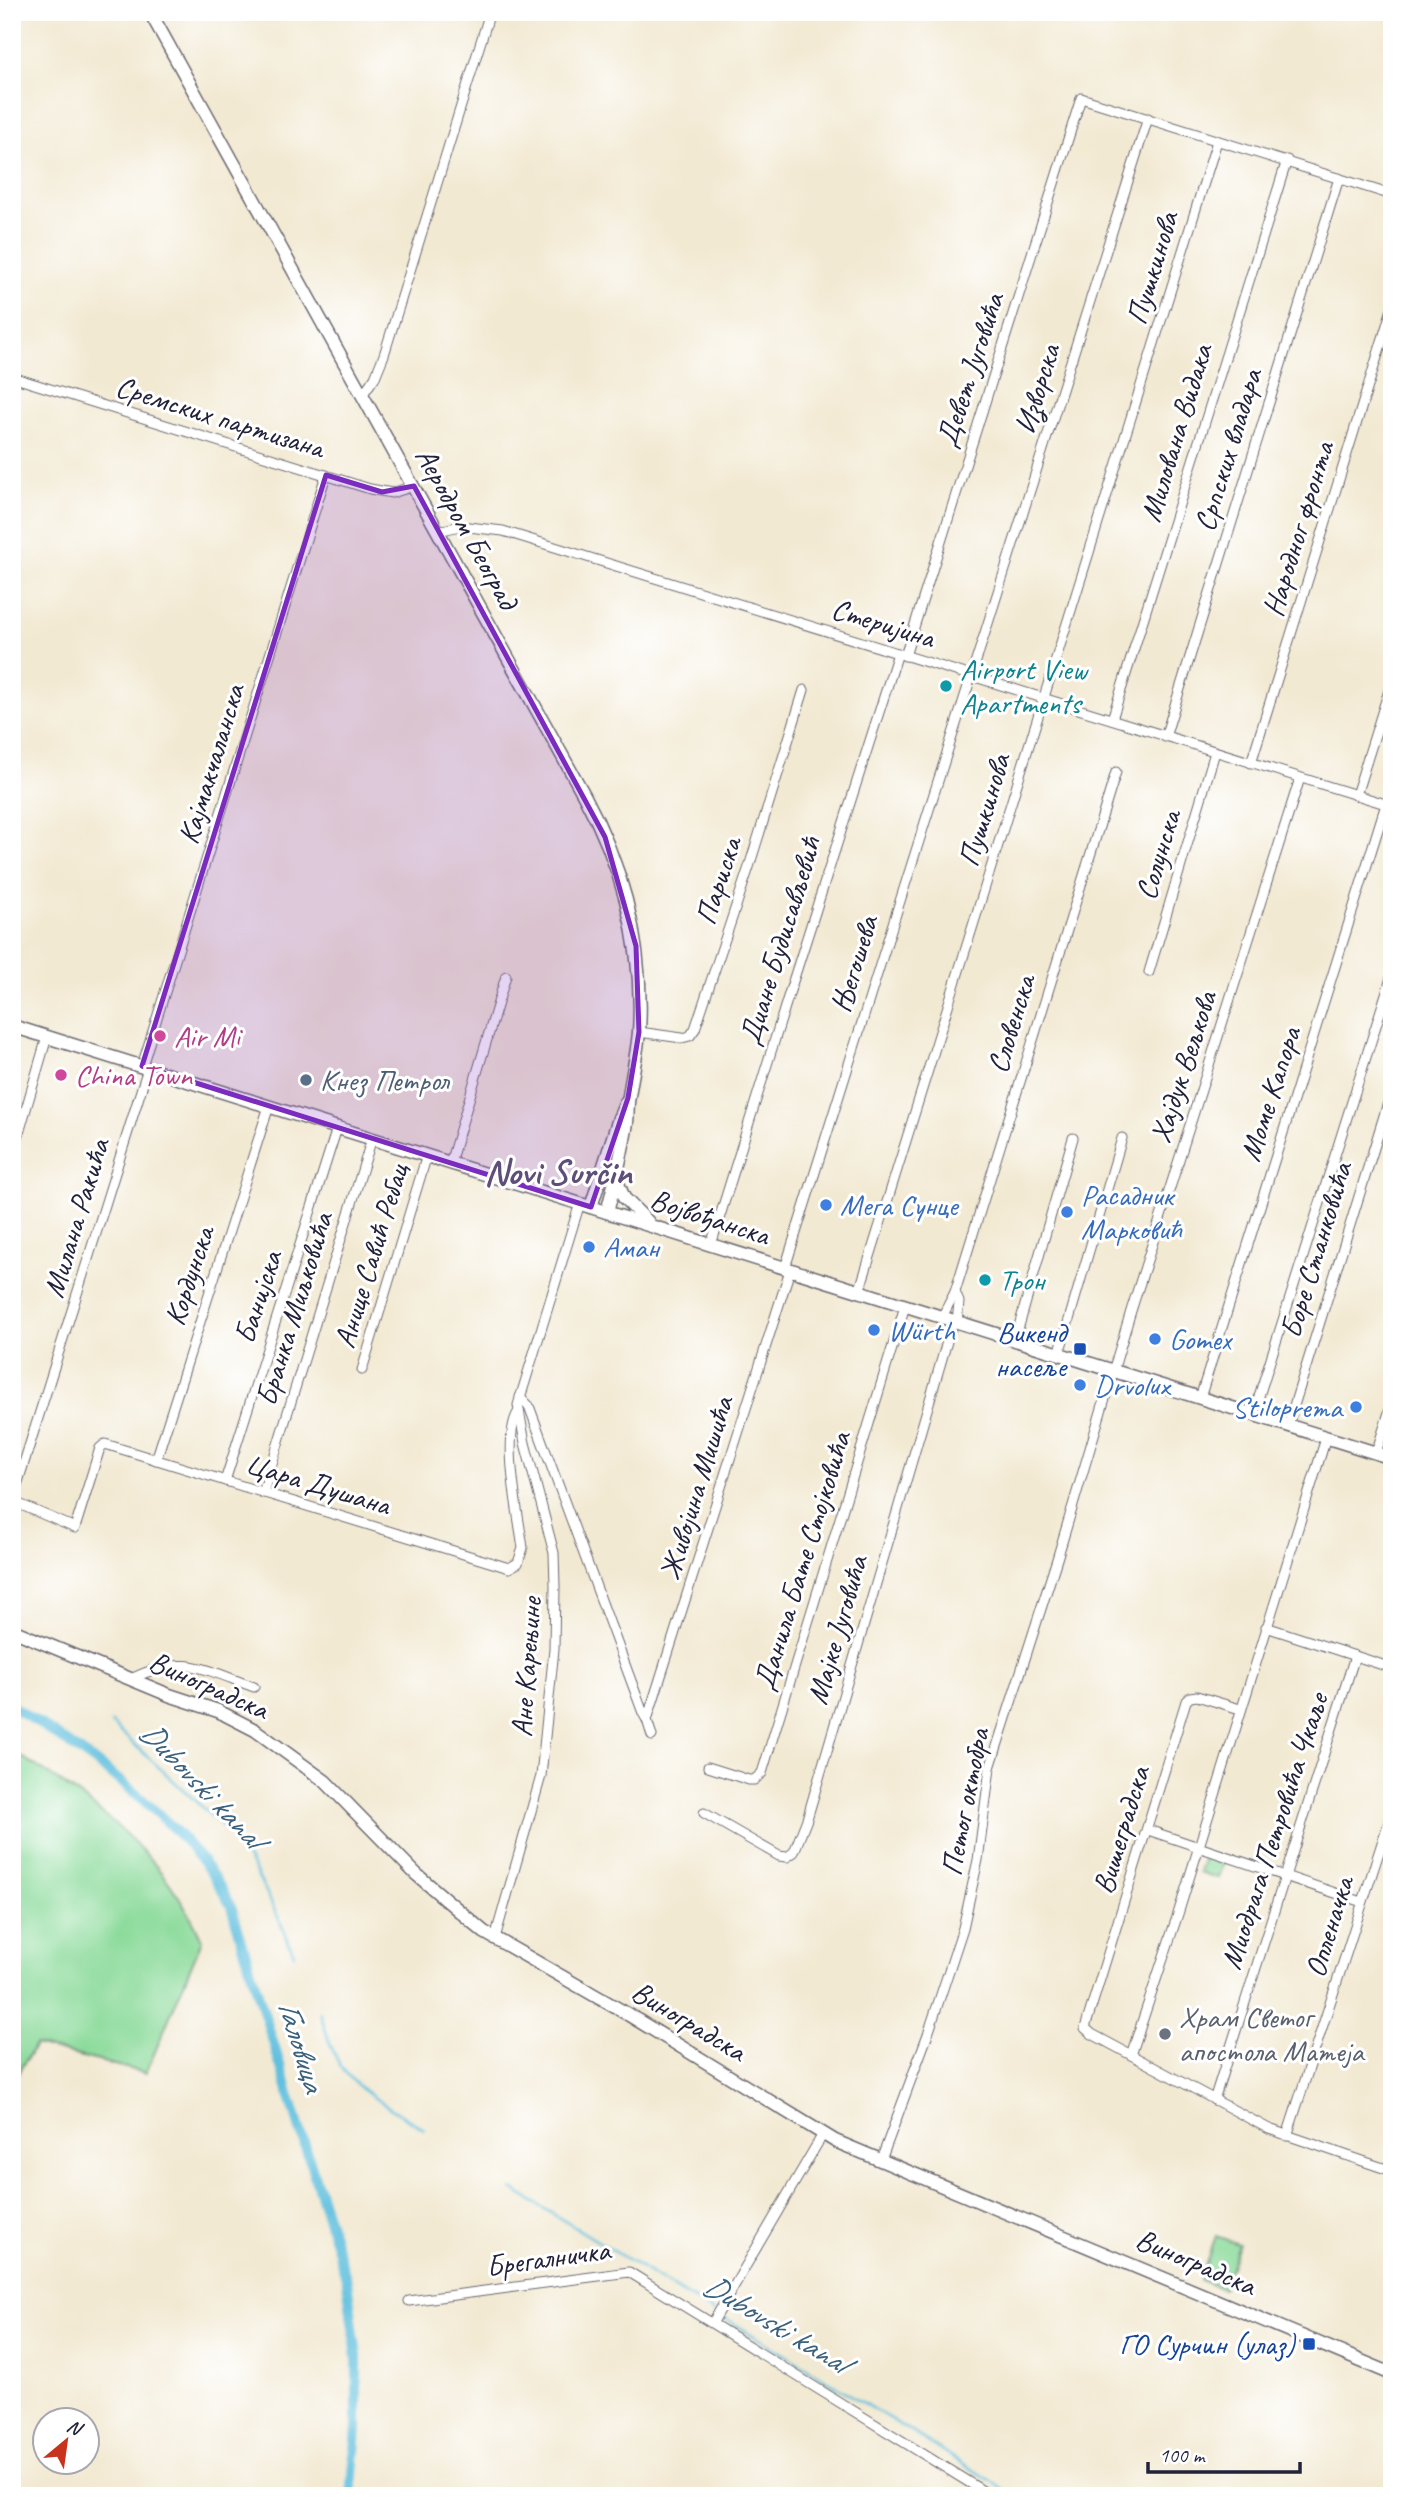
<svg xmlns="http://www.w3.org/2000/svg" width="1404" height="2508" viewBox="0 0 1404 2508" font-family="Caveat,sans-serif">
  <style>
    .green { fill: #8ada9a; stroke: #567e6a; stroke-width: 2 }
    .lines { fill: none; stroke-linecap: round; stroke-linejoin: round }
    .stream { stroke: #60c0de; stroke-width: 2.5 }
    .canal { stroke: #60c0de; stroke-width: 10 }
    .street-casing { stroke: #6b6870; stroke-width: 11 }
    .secondary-casing { stroke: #6b6870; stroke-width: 15 }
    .street { stroke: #fff; stroke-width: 9 }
    .secondary { stroke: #fff; stroke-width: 12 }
    .marked { fill: #7b2cbf; fill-opacity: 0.2; stroke: #7b2cbf; stroke-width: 5; stroke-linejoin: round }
    .culture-dot { fill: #0f9aa8; stroke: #fff; stroke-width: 2.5 }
    .hotel-dot { fill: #d1479c; stroke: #fff; stroke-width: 2.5 }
    .service-dot { fill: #5c6f8a; stroke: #fff; stroke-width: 2.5 }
    .shop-dot { fill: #3f7fe0; stroke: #fff; stroke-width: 2.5 }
    .transit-dot { fill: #1a4fb4; stroke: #fff; stroke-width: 2.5 }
    .worship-dot { fill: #6b7280; stroke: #fff; stroke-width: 2.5 }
    .labels { text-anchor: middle; stroke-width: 6; stroke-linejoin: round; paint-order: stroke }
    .street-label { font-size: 30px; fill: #22223b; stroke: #fff }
    .culture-label { font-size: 30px; fill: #0d838f; stroke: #fff; text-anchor: start }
    .hotel-label { font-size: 30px; fill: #b23c85; stroke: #fff; text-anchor: start }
    .service-label { font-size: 30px; fill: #4e5e75; stroke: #fff; text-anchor: start }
    .shop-label { font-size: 30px; fill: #366cbe; stroke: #fff; text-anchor: start }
    .transit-label { font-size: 30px; fill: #164399; stroke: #fff; text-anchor: end }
    .worship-label { font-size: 30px; fill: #5b616d; stroke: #fff; text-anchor: start }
    .water-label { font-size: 32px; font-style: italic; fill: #3b617c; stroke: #fff }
    .district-label { font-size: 37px; font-weight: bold; fill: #5e4f79; stroke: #fff }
  </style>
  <rect width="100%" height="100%" fill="#fff"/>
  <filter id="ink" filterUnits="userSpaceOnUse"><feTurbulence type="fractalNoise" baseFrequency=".0143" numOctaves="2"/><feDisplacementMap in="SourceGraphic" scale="14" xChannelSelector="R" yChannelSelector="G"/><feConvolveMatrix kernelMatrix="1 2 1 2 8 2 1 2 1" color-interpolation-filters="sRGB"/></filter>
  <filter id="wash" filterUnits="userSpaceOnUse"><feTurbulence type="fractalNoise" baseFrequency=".00686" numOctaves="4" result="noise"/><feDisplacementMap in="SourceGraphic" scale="28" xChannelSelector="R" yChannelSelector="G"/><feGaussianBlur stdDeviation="1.57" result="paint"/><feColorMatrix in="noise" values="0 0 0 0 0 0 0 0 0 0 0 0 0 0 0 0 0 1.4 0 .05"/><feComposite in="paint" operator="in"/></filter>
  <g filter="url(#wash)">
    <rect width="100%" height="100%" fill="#f2e9d2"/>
    <g class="green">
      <path d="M12 1751C89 1797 166 1855 202 1940L146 2073 35 2045 12 2083Z"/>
      <polygon points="1204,1857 1223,1863 1218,1878 1199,1872"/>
      <polygon points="1216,2236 1239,2244 1223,2289 1200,2280"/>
    </g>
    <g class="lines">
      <g class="stream">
        <path d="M111 1723 228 1831C258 1868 275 1910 294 1954"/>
        <path d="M320 2012C326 2031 331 2051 342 2068 358 2092 399 2113 424 2129"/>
        <polyline points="512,2189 714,2312"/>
        <polyline points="720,2315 1016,2496"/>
      </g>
      <path class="canal" d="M12 1706C89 1755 189 1822 231 1906L347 2281 357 2357V2429L351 2496"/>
    </g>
  </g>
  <g filter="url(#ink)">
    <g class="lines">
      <defs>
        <g id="street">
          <polyline points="12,377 370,489 392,493 414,486"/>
          <polyline points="363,394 375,377 384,355 490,12"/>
          <polyline points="438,531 460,526 503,531 1392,806"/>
          <polyline points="905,656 1081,98 1392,195"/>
          <polyline points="1112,719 1287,160"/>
          <polyline points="1165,737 1339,178"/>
          <polyline points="1251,763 1392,309"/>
          <polyline points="1356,795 1392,681"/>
          <polyline points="1149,972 1215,752"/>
          <polyline points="639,1032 682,1038 690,1036 695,1029 749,867 804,690"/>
          <polyline points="142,1066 326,475"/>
          <polyline points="12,1157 47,1037"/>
          <polyline points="450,1163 506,976"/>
          <polyline points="711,1245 788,997 898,653"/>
          <path d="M785 1268C904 884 1028 501 1148 118"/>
          <polyline points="859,1292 1217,141"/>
          <polyline points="955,1292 959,1302 957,1322"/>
          <polyline points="942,1317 955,1292 1116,772"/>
          <polyline points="1015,1340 1073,1138"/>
          <polyline points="1059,1354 1122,1138"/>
          <polyline points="362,1370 427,1155"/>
          <polyline points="520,1397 529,1406 643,1713 647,1720"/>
          <polyline points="1200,1398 1386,804"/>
          <polyline points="1253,1415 1392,975"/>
          <polyline points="1288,1425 1392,1090"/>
          <polyline points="1376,1453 1392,1403"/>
          <polyline points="156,1460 269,1106"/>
          <polyline points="225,1481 337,1128"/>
          <polyline points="263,1493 372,1138"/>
          <path d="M12 1501 75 1528 100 1448 105 1444 509 1568 518 1563 523 1548C519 1517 501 1435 519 1411"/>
          <polyline points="12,1501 148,1068"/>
          <polyline points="1266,1627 1392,1668"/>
          <path d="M131 1679C182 1653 204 1669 254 1687"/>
          <polyline points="1240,1709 1197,1696 1190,1697 1186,1701 1085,2028 1092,2034 1269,2129 1392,2171"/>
          <polyline points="652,1736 647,1720 790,1270"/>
          <polyline points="708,1767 749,1780 754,1780 762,1773 905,1306"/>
          <polyline points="704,1813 779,1856 787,1857 794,1852 807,1819 953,1321"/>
          <polyline points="1148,1830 1362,1902"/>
          <polyline points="495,1938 541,1776 554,1649 555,1586 554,1553 525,1443 518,1405 580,1203"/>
          <polyline points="1131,2055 1178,1914 1326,1438"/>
          <polyline points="1214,2100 1355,1656"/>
          <polyline points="1287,2136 1392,1812"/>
          <polyline points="881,2160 928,2034 963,1928 978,1860 990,1768 1057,1559 1131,1311 1300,778"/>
          <polyline points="409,2301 629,2272 991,2496"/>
          <polyline points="713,2322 823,2134"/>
        </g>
        <g id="secondary">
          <path d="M150 12 584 795C624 869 644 948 639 1032 637 1054 632 1075 629 1096 627 1105 628 1114 627 1123 622 1153 615 1182 607 1212"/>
          <polyline points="12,1026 1392,1458"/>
          <polyline points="616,1179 624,1198 648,1222"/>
          <polyline points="591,1207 619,1118 626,1102"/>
          <polyline points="12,1630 169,1695 218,1711 255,1730 325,1781 416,1874 484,1932 629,2015 835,2141 1392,2374"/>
        </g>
      </defs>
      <use href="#street" class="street-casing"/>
      <use href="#secondary" class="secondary-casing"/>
      <use href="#street" class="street"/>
      <use href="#secondary" class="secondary"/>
    </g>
  </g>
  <path class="marked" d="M326 475 382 492 414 486 605 837 636 946 639 1032 628 1098 591 1207 142 1066Z"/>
  <g class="culture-dot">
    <circle cx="946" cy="686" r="7"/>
    <circle cx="985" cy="1280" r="7"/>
  </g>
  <g class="hotel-dot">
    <circle cx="160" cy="1036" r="7"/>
    <circle cx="61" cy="1075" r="7"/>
  </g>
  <circle class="service-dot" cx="306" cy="1080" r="7"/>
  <g class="shop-dot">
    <circle cx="826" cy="1205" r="7"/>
    <circle cx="1067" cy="1212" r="7"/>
    <circle cx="589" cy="1247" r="7"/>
    <circle cx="874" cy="1330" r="7"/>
    <circle cx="1155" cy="1339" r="7"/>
    <circle cx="1080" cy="1385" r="7"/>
    <circle cx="1356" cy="1407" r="7"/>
  </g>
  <g class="transit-dot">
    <rect x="1073" y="1342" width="14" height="14" rx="3.5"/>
    <rect x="1302" y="2337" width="14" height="14" rx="3.5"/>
  </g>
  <circle class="worship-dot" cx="1165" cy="2034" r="7"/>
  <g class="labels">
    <g class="street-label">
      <text transform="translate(1152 268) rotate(-73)" y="10">Пушкинова</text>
      <text transform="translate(970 370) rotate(-72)" y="10">Девет Југовића</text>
      <text transform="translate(1037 389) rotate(-73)" y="10">Изворска</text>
      <text transform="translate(220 417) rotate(17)" y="10">Сремских партизана</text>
      <text transform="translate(1176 433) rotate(-73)" y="10">Милована Видака</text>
      <text transform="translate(1228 450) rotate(-73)" y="10">Српских владара</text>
      <text transform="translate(467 528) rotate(61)" y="10">Аеродром Београд</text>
      <text transform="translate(1298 529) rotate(-73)" y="10">Народног фронта</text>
      <text transform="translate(883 623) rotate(17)" y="10">Стеријина</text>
      <text transform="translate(211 764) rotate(-73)" y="10">Кајмакчаланска</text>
      <text transform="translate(984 810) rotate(-73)" y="10">Пушкинова</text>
      <text transform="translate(1158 855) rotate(-73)" y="10">Солунска</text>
      <text transform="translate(718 881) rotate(-72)" y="10">Париска</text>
      <text transform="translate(780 941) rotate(-73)" y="10">Диане Будисављевић</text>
      <text transform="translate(854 964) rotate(-73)" y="10">Његошева</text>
      <text transform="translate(1011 1024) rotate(-73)" y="10">Словенска</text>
      <text transform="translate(1183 1067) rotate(-72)" y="10">Хајдук Вељкова</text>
      <text transform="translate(1270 1094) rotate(-72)" y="10">Моме Капора</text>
      <text transform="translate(710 1217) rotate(18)" y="10">Војвођанска</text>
      <text transform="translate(76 1218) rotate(-73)" y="10">Милана Ракића</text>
      <text transform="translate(1316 1250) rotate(-73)" y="10">Боре Станковића</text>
      <text transform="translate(371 1256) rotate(-73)" y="10">Анице Савић Ребац</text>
      <text transform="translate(189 1276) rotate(-72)" y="10">Кордунска</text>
      <text transform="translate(258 1297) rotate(-72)" y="10">Банијска</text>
      <text transform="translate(294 1309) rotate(-73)" y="10">Бранка Миљковића</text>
      <text transform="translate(318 1484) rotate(17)" y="10">Цара Душана</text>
      <text transform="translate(696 1488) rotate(-73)" y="10">Живојина Мишића</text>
      <text transform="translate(802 1561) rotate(-73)" y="10">Данила Бате Стојковића</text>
      <text transform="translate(837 1630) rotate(-74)" y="10">Мајке Југовића</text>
      <text transform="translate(526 1667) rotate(-86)" y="10">Ане Карењине</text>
      <text transform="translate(209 1685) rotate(24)" y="10">Виноградска</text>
      <text transform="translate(965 1802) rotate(-79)" y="10">Петог октобра</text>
      <text transform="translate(1121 1830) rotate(-73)" y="10">Вишеградска</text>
      <text transform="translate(1274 1831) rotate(-72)" y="10">Миодрага Петровића Чкаље</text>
      <text transform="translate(1329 1927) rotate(-73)" y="10">Опленачка</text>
      <text transform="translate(689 2021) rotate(31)" y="10">Виноградска</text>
      <text transform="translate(548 2258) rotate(-8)" y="10">Брегалничка</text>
      <text transform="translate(1196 2262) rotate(23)" y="10">Виноградска</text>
    </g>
    <g class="culture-label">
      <text x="960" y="679">Airport View<tspan x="960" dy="34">Apartments</tspan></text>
      <text x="999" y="1290">Трон</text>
    </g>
    <g class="hotel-label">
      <text x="174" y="1046">Air Mi</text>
      <text x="75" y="1085">China Town</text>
    </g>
    <g class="service-label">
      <text x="320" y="1090">Кнез Петрол</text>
    </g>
    <g class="shop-label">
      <text x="1081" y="1205">Расадник<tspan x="1081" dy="34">Марковић</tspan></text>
      <text x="840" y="1215">Мега Сунце</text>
      <text x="603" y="1257">Аман</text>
      <text x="888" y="1340">Würth</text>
      <text x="1169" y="1349">Gomex</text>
      <text x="1094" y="1395">Drvolux</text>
      <text x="1342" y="1417" text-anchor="end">Stiloprema</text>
    </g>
    <g class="transit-label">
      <text x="1066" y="1342">Викенд<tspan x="1066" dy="34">насеље</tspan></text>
      <text x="1295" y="2354">ГО Сурчин (улаз)</text>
    </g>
    <g class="worship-label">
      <text x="1179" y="2027">Храм Светог<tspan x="1179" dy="34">апостола Матеја</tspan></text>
    </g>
    <g class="water-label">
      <text transform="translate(202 1784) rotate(46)" y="11">Dubovski kanal</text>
      <text transform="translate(302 2046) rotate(73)" y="11">Галовица</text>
      <text transform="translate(776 2323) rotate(31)" y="11">Dubovski kanal</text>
    </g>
    <g class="district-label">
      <text x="558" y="1184">Novi Surčin</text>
    </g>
  </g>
  <rect width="1404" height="2508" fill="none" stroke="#fff" stroke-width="42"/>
  <g transform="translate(66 2441) rotate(29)"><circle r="33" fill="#ffffff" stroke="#a7a7b1" stroke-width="2"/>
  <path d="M0-5L12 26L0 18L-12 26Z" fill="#c8321e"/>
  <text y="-10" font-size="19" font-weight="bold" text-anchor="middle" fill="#22223b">N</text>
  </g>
  <path d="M1148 2462v10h152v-10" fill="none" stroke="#22223b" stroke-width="3.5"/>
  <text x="1159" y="2462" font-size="21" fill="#22223b" stroke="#ffffff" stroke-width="5" paint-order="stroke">100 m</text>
</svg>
